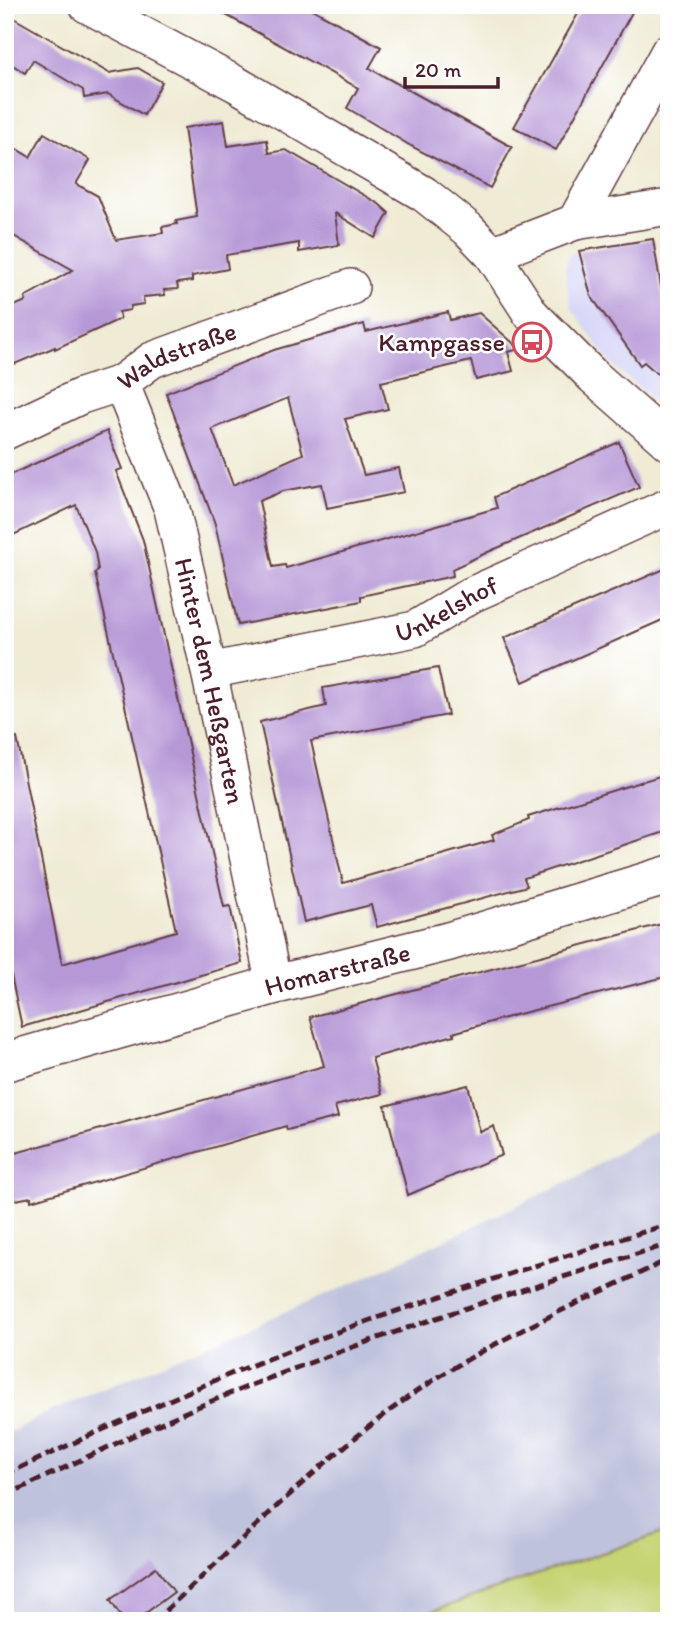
<svg xmlns="http://www.w3.org/2000/svg" width="674" height="1626" viewBox="0 0 674 1626" font-family="Itim,sans-serif">
  <style>
    .built { fill: #d7d7f8 }
    .industrial { fill: #bfc2dd }
    .green { fill: #c6d476; stroke: #887a50; stroke-width: 2 }
    .building { fill: #b698d7; fill-rule: evenodd }
    .lines { fill: none; stroke-linecap: round; stroke-linejoin: round }
    .minor-casing { stroke: #633e44; stroke-width: 38 }
    .tertiary-casing { stroke: #633e44; stroke-width: 41 }
    .minor { stroke: #fff; stroke-width: 35 }
    .tertiary { stroke: #fff; stroke-width: 38 }
    .rail { stroke: #4a1f2b; stroke-width: 5; stroke-dasharray: 10 5; stroke-linecap: butt }
    .labels { text-anchor: middle; stroke-width: 5; stroke-linejoin: round; paint-order: stroke }
    .poi-label { font-size: 26px; fill: #4a1f2b; stroke: #fff; text-anchor: end }
    .street-label { font-size: 26px; fill: #4a1f2b; stroke: #fff }
  </style>
  <rect width="100%" height="100%" fill="#fff"/>
  <filter id="ink" filterUnits="userSpaceOnUse"><feTurbulence type="fractalNoise" baseFrequency=".0143" numOctaves="2"/><feDisplacementMap in="SourceGraphic" scale="14" xChannelSelector="R" yChannelSelector="G"/><feConvolveMatrix kernelMatrix="1 2 1 2 8 2 1 2 1" color-interpolation-filters="sRGB"/></filter>
  <filter id="wash" filterUnits="userSpaceOnUse"><feTurbulence type="fractalNoise" baseFrequency=".00686" numOctaves="4" result="noise"/><feDisplacementMap in="SourceGraphic" scale="28" xChannelSelector="R" yChannelSelector="G"/><feGaussianBlur stdDeviation="1.57" result="paint"/><feColorMatrix in="noise" values="0 0 0 0 0 0 0 0 0 0 0 0 0 0 0 0 0 1.4 0 .05"/><feComposite in="paint" operator="in"/></filter>
  <g filter="url(#wash)">
    <rect width="100%" height="100%" fill="#efebd4"/>
    <polygon class="built" points="654,239 661,290 669,289 669,415 609,361 571,307 565,266 570,255 579,251"/>
    <polygon class="industrial" points="669,1122 669,1531 527,1578 430,1612 415,1621 5,1621 5,1435 40,1416 358,1281 579,1176"/>
    <polygon class="green" points="669,1531 669,1621 415,1621 430,1612 527,1578"/>
    <g id="blocks">
      <g class="building">
        <polygon points="208,5 305,5 381,47 369,68 512,147 490,188 411,146 347,108 358,88"/>
        <polygon points="583,5 636,5 556,150 514,127"/>
        <polygon points="5,13 109,73 138,68 162,82 144,115 108,94 84,98 83,90 33,60 25,73 5,60"/>
        <polygon points="224,121 228,146 267,140 269,153 286,150 379,204 389,213 375,238 335,213 339,245 299,252 299,243 226,255 228,269 192,276 192,281 177,283 178,289 164,290 165,295 143,297 144,304 131,306 130,310 119,312 120,319 55,349 55,347 5,368 5,310 26,301 25,297 73,270 5,231 5,142 30,157 44,133 90,160 76,184 98,196 116,240 163,233 162,227 177,224 176,221 197,217 184,128"/>
        <polygon points="653,239 669,334 669,384 644,362 640,365 591,296 579,251"/>
        <path d="M448 312 450 320 479 313 520 349 508 352 513 371 476 380 471 361 381 382 388 409 345 419 364 475 399 468 404 492 327 508 322 484 283 491 259 501 273 567 285 565 286 568 497 508 494 497 619 442 639 487 488 552 452 569 453 576 361 596V601L347 604 238 625 215 524 166 393 274 350 364 324 366 332ZM288 398 303 454 233 485 212 429Z"/>
        <polygon points="107,431 122,469 116,471 143,540 224,907 230,906 242,963 22,1027 5,947 5,739 17,738 62,964 176,931 95,573 98,570 95,552 76,505 5,539 5,477"/>
        <polygon points="669,567 669,617 523,682 504,638"/>
        <polygon points="438,668 448,715 311,741 343,883 494,840 492,835 529,820 528,817 669,773 669,830 524,878 527,886 377,927 371,905 304,922 260,722 326,706 323,688"/>
        <polygon points="669,922 669,976 515,1015 453,1033 454,1035 372,1058 382,1094 335,1106 338,1117 287,1130 286,1126 31,1201 31,1197 5,1202 5,1156 324,1066 310,1017"/>
        <polygon points="468,1085 480,1132 494,1126 502,1155 408,1195 385,1106"/>
        <polygon points="156,1567 174,1592 135,1621 124,1621 110,1600"/>
      </g>
    </g>
  </g>
  <g filter="url(#ink)">
    <use href="#blocks" fill-opacity="0" stroke="#633e44" stroke-width="2"/>
    <g class="lines">
      <defs>
        <g id="minor">
          <polyline points="87,5 236,84 424,194 468,229 492,254 531,314 594,377 669,443"/>
          <polyline points="575,222 669,51"/>
          <polyline points="492,254 575,222 669,207"/>
          <path id="s1" d="M121 383 172 509 209 671 274 985"/>
          <path id="s2" d="M5 432 81 396 121 383 152 360 351 287"/>
          <path id="s3" d="M209 671 415 629 471 595 669 506"/>
        </g>
        <g id="tertiary">
          <path id="s4" d="M5 1062 274 985 447 942 669 875"/>
        </g>
      </defs>
      <use href="#minor" class="minor-casing"/>
      <use href="#tertiary" class="tertiary-casing"/>
      <use href="#minor" class="minor"/>
      <use href="#tertiary" class="tertiary"/>
      <g class="rail">
        <path d="M5 1475C119 1421 233 1370 351 1327 456 1290 562 1257 669 1224"/>
        <path d="M5 1496C66 1467 126 1438 188 1411 344 1345 507 1294 669 1244"/>
        <path d="M154 1621C238 1545 318 1461 410 1396 490 1340 582 1302 669 1259"/>
      </g>
    </g>
  </g>
  <defs>
    <symbol id="bus-ring" viewBox="-11 -11 22 22"><circle r="9.5" fill="#fff" stroke="#d1495b" stroke-width="1.5"/><path d="M-5-6H5V4H4V6H2V4H-2V6H-4V4H-5ZM-3.5-4V0h7V-4ZM-3.5 1.2v1.5H-2V1.2ZM2 1.2v1.5H3.5V1.2Z" fill="#d1495b"/></symbol>
  </defs>
  <g fill-rule="evenodd">
    <use href="#bus-ring" x="510" y="320" width="44" height="44"/>
  </g>
  <g class="labels">
    <g class="poi-label">
      <text x="505" y="351">Kampgasse</text>
    </g>
    <g class="street-label">
      <text dy="9" stroke="none"><textPath href="#s2" startOffset="189">Waldstraße</textPath></text>
      <text dy="9" stroke="none"><textPath href="#s3" startOffset="247">Unkelshof</textPath></text>
      <text dy="9" stroke="none"><textPath href="#s1" startOffset="312">Hinter dem Heßgarten</textPath></text>
      <text dy="9" stroke="none"><textPath href="#s4" startOffset="345">Homarstraße</textPath></text>
    </g>
  </g>
  <rect width="674" height="1626" fill="none" stroke="#fff" stroke-width="28"/>
  <path d="M405 77v10h93v-10" fill="none" stroke="#4a1f2b" stroke-width="3.5"/>
  <text x="415" y="77" font-size="21" fill="#4a1f2b" stroke="#ffffff" stroke-width="5" paint-order="stroke">20 m</text>
</svg>
